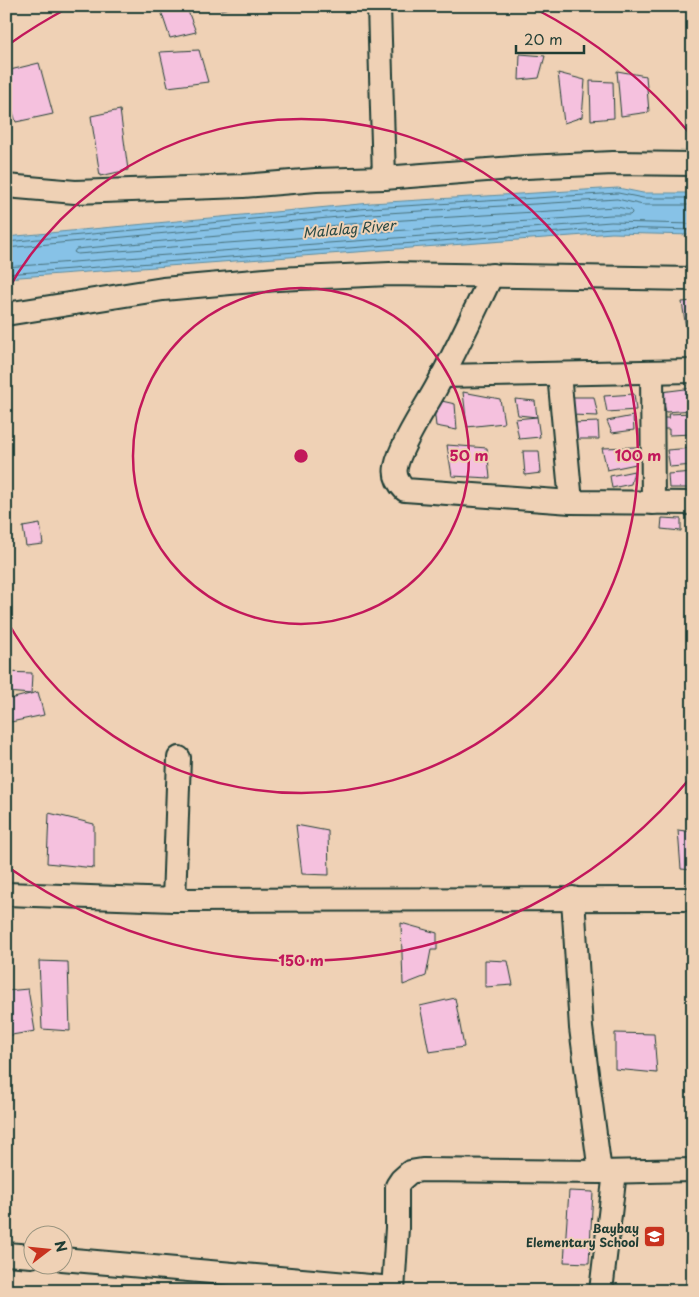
<svg xmlns="http://www.w3.org/2000/svg" width="699" height="1297" viewBox="0 0 699 1297" font-family="'Playpen Sans',sans-serif">
  <style>
    .water { fill: #87c2e7; stroke: #5d8d9f }
    .lines { fill: none; stroke-linecap: round; stroke-linejoin: round }
    .shore { stroke: #49727c; stroke-width: 1 }
    .building { fill: #f5c1de; stroke: #1f3d34 }
    .minor-casing { stroke: #1f3d34; stroke-width: 26 }
    .minor { stroke: #efd1b5; stroke-width: 22 }
    .ring { fill: none; stroke: #c2185b; stroke-width: 2.5 }
    .labels { text-anchor: middle; stroke-width: 4; stroke-linejoin: round; paint-order: stroke }
    .poi-label { font-size: 12px; font-weight: bold; fill: #1f3d34; stroke: #efd1b5; text-anchor: end }
    .water-label { font-size: 14px; font-style: italic; fill: #294a46; stroke: #efd1b5 }
    .centre { fill: #c2185b; stroke: #efd1b5; stroke-width: 2.5 }
    .ring-label { font-size: 15px; text-anchor: middle; font-weight: bold; fill: #c2185b; stroke: #efd1b5; stroke-width: 4; stroke-linejoin: round; paint-order: stroke }
  </style>
  <rect width="100%" height="100%" fill="#efd1b5"/>
  <filter id="ink" filterUnits="userSpaceOnUse"><feTurbulence type="fractalNoise" baseFrequency=".02" numOctaves="2"/><feDisplacementMap in="SourceGraphic" scale="10" xChannelSelector="R" yChannelSelector="G"/><feConvolveMatrix kernelMatrix="1 2 1 2 8 2 1 2 1" color-interpolation-filters="sRGB"/></filter>
  <g filter="url(#ink)">
    <polygon class="water" points="618,188 643,193 693,193 693,235 612,233 6,278 6,237 371,203"/>
    <g class="lines">
      <g class="shore">
        <polygon points="617,207 631,210 632,213 630,215 611,215 77,254 74,252 76,249 372,222"/>
        <polyline points="6,242 371,208 618,193 643,198 693,198"/>
        <polyline points="6,248 371,214 617,199 643,205 693,205"/>
        <polyline points="6,267 611,222 693,224"/>
        <polyline points="6,274 612,228 693,230"/>
      </g>
    </g>
    <g class="building">
      <polygon points="174,6 186,6 196,32 170,38 161,11"/>
      <polygon points="221,6 237,6 221,10"/>
      <polygon points="458,6 491,6 491,9 458,8"/>
      <polygon points="199,50 208,82 168,87 160,52"/>
      <polygon points="520,54 545,56 539,78 519,80"/>
      <polygon points="39,63 53,114 16,122 6,89 6,71"/>
      <polygon points="617,71 646,76 649,112 621,116"/>
      <polygon points="558,73 585,80 582,117 564,123"/>
      <polygon points="590,81 613,82 614,118 591,120"/>
      <polygon points="120,110 128,170 100,176 91,116"/>
      <polygon points="693,301 693,328 686,328 682,302"/>
      <polygon points="693,388 693,410 666,412 661,392"/>
      <polygon points="463,392 500,399 504,423 467,427"/>
      <polygon points="634,394 636,410 607,412 604,396"/>
      <polygon points="570,397 594,397 598,416 571,415"/>
      <polygon points="433,399 455,404 457,430 436,426"/>
      <polygon points="515,399 535,401 537,417 518,415"/>
      <polygon points="693,413 693,434 669,435 669,429 664,429 664,418 669,418 668,414"/>
      <polygon points="633,416 634,430 612,433 607,421"/>
      <polygon points="537,417 540,437 519,439 515,419"/>
      <polygon points="598,422 599,439 573,439 572,423"/>
      <polygon points="447,445 487,448 490,478 452,476"/>
      <polygon points="636,447 636,464 607,470 602,448"/>
      <polygon points="693,448 693,465 670,467 667,450"/>
      <polygon points="523,451 539,451 541,473 525,475"/>
      <polygon points="634,471 631,484 612,488 610,476"/>
      <polygon points="693,472 693,488 669,488 668,474"/>
      <polygon points="662,518 681,519 681,531 661,529"/>
      <polygon points="40,524 43,544 26,546 23,527"/>
      <polygon points="6,672 32,673 31,694 6,692"/>
      <polygon points="38,692 44,715 11,722 6,700"/>
      <polygon points="49,813 94,824 94,868 47,863"/>
      <polygon points="296,825 328,831 329,875 302,874"/>
      <polygon points="678,830 693,832 693,870 681,869"/>
      <polygon points="401,923 437,933 437,950 431,950 426,976 403,985"/>
      <polygon points="485,960 508,961 513,985 485,987"/>
      <polygon points="39,961 68,962 70,1031 42,1029"/>
      <polygon points="28,989 35,1031 6,1036 6,991"/>
      <polygon points="455,998 464,1047 429,1052 420,1006"/>
      <polygon points="615,1033 654,1034 657,1073 615,1069"/>
      <polygon points="569,1191 593,1192 589,1263 564,1262"/>
    </g>
    <g class="lines">
      <defs>
        <g id="minor">
          <polyline points="379,6 384,178"/>
          <polyline points="6,186 75,192 243,186 316,180 384,178 526,167 613,163 693,164"/>
          <path d="M492 275C474 312 456 351 436 388 425 408 400 446 396 467 394 476 399 484 405 490L571 502 693 503"/>
          <polyline points="6,314 163,289 277,279 390,274 693,279"/>
          <polyline points="652,372 653,503"/>
          <polyline points="559,374 571,502"/>
          <polyline points="442,376 693,371"/>
          <polyline points="6,894 174,900 693,899"/>
          <polyline points="573,898 581,1028 600,1172 693,1170"/>
          <polyline points="174,900 179,758"/>
          <polyline points="6,1254 32,1256"/>
          <polyline points="62,1259 393,1288"/>
          <polyline points="393,1291 397,1228 397,1186 401,1180 410,1172 422,1170 600,1172"/>
          <polyline points="601,1291 615,1172"/>
        </g>
      </defs>
      <use href="#minor" class="minor-casing"/>
      <use href="#minor" class="minor"/>
    </g>
  </g>
  <g class="ring">
    <circle cx="301" cy="456" r="168"/>
    <path d="M6 293A337 337 0 1 1 6 619"/>
    <path d="M691 777A505 505 0 0 1 8 867M8 45A505 505 0 0 1 68 8M534 8A505 505 0 0 1 691 135"/>
  </g>
  <defs>
    <symbol id="school-square" viewBox="-11 -11 22 22"><rect x="-9" y="-9" width="18" height="18" rx="4" fill="#c8321e" stroke="#efd1b5"/><path d="M0-5L7-2L0 1L-7-2ZM-4 1L0 2.5L4 1V4Q0 6-4 4Z" fill="#fff"/></symbol>
  </defs>
  <g fill-rule="evenodd">
    <use href="#school-square" x="642" y="1224" width="25" height="25"/>
  </g>
  <g class="labels">
    <g class="poi-label">
      <text x="639" y="1233">Baybay<tspan x="639" dy="14">Elementary School</tspan></text>
    </g>
    <g class="water-label">
      <text transform="translate(349 229) rotate(-5)" y="5">Malalag River</text>
    </g>
  </g>
  <circle cx="301" cy="456" r="8" class="centre"/>
  <g class="ring-label">
    <text x="469" y="461">50 m</text>
    <text x="638" y="461">100 m</text>
    <text x="301" y="966">150 m</text>
  </g>
  <rect width="699" height="1297" fill="none" stroke="#efd1b5" stroke-width="25"/>
  <rect x="12" y="12" width="674" height="1272" fill="none" stroke="#1f3d34" stroke-width="2" filter="url(#ink)"/>
  <g transform="translate(48 1250) rotate(74)"><circle r="24" fill="#efd1b5" stroke="#9c9681"/>
  <path d="M0-4L9 19L0 12L-9 19Z" fill="#c8321e"/>
  <text y="-8" font-size="14" font-weight="bold" text-anchor="middle" fill="#1f3d34">N</text>
  </g>
  <path d="M516 45v8h68v-8" fill="none" stroke="#1f3d34" stroke-width="2.5"/>
  <text x="524" y="45" font-size="15" fill="#1f3d34" stroke="#efd1b5" stroke-width="4" paint-order="stroke">20 m</text>
</svg>
